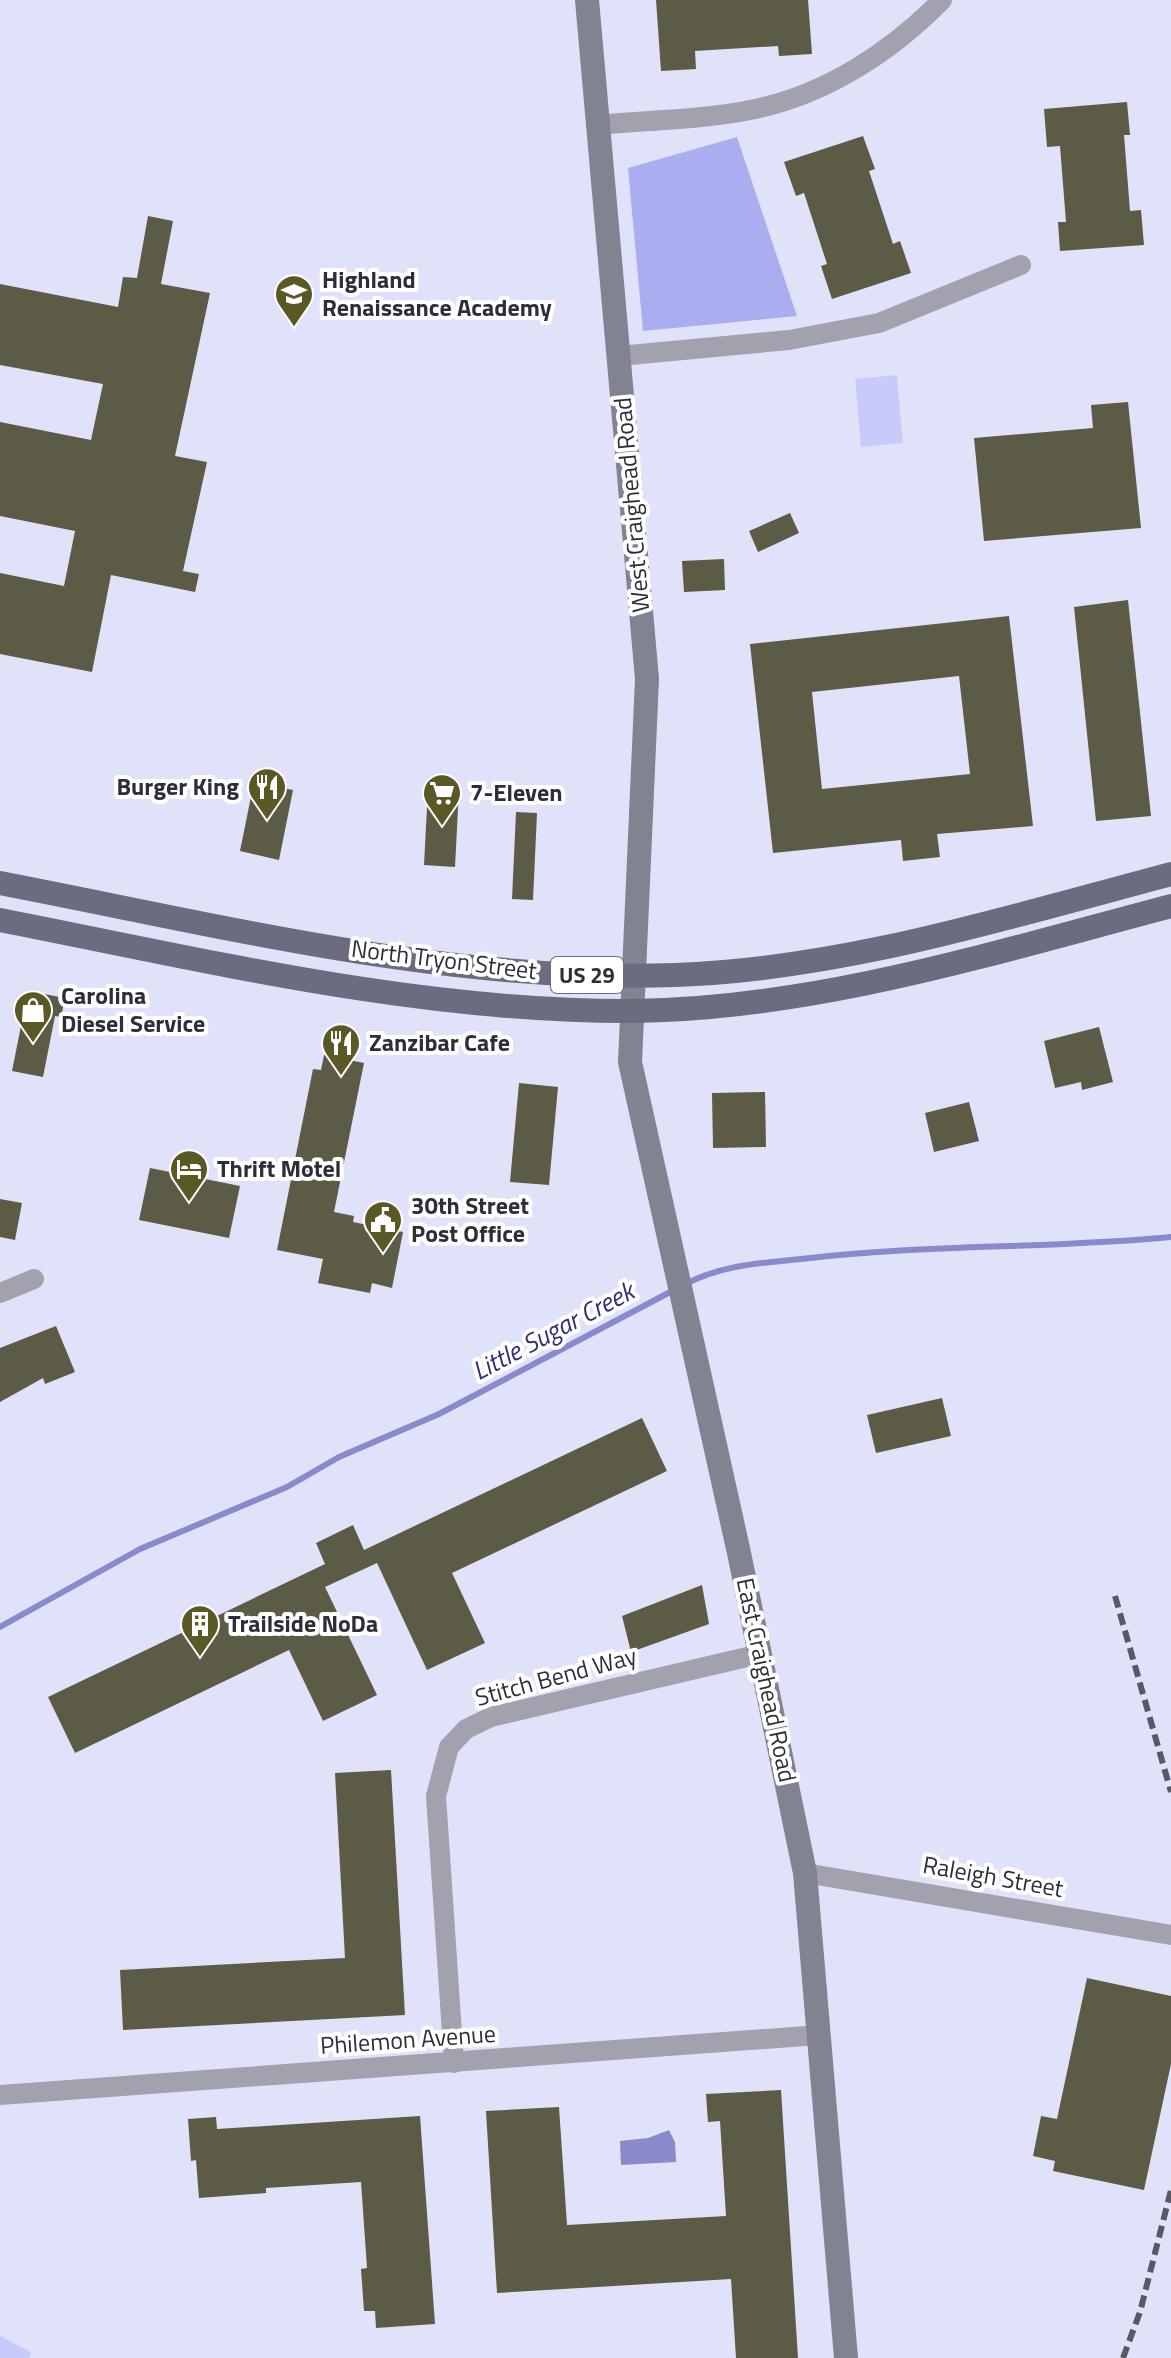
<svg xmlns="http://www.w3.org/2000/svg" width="1171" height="2358" viewBox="0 0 1171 2358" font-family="'Titillium Web',sans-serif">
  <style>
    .green { fill: #c8cbf9 }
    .forest { fill: #aaadf0 }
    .water { fill: #888acb }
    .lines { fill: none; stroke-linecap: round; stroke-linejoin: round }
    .stream { stroke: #888acb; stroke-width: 6 }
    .building { fill: #5b5b46; fill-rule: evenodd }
    .street { stroke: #a1a2ad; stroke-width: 20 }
    .secondary { stroke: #818391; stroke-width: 24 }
    .primary { stroke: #6b6c7e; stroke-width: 24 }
    .rail { stroke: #585965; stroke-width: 6; stroke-dasharray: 12 6; stroke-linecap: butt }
    .labels { text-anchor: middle; stroke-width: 8; stroke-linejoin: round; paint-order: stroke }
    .shield { fill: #fff; stroke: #6c6d73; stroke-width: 2 }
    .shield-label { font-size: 22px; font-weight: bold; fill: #2d2e37 }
    .poi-label { font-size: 24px; font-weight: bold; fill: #2d2e37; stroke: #fff; text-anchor: start }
    .street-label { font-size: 24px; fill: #2d2e37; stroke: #fff }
    .water-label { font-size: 26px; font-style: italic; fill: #322b78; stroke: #fff }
  </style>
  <rect width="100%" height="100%" fill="#e0e2fa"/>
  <g class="green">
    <polygon points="897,375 903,443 861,447 855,379"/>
    <polygon points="0,2336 31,2352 29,2358 0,2358"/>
  </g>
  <polygon class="forest" points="737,137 797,316 643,331 628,168"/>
  <polygon class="water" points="669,2130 675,2142 676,2162 621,2165 620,2141 648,2138"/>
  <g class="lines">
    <g class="stream">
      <path d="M684 1285C720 1265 761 1263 801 1259 924 1244 1048 1249 1171 1237"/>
      <polyline points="0,1627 140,1549 287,1487 339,1457 439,1414 674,1290"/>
    </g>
  </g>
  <g class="building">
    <polygon points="656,0 808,0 812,54 779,56 778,46 695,51 696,69 661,71"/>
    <polygon points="1127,102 1130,135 1124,135 1130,211 1141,210 1144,245 1060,251 1058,222 1066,222 1060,146 1047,147 1044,109"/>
    <polygon points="863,136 875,169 869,171 893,244 900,241 911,273 832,299 821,266 827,264 804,193 796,196 784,162"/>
    <polygon points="148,216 173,221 161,284 210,293 175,456 207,462 183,571 199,574 195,592 111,575 92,672 0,654 0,573 64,586 75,531 0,516 0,422 91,440 103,384 0,365 0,284 118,307 123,277 137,278"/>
    <polygon points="1128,402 1141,528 984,541 974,438 1093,428 1091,405"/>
    <polygon points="790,513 799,533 758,552 749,531"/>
    <polygon points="724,559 725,590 684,592 682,561"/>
    <polygon points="1128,600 1151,816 1096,821 1074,607"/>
    <path d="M1009 616 1033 826 937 834 940 857 903 861 901 840 773 853 750 644ZM959 676 970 774 822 789 812 692Z"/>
    <polygon points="254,782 293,790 279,860 240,851"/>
    <polygon points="428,788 459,789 455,867 424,865"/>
    <polygon points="516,812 537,813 533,900 512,899"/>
    <polygon points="28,991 65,998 61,1017 55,1016 43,1077 12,1071"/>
    <polygon points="1099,1027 1113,1082 1082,1090 1081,1082 1055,1088 1044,1041"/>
    <polygon points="324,1055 364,1063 334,1212 354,1216 353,1222 403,1232 392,1288 372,1283 370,1293 318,1283 323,1259 277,1250 313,1069 321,1070"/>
    <polygon points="519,1083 558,1087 549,1185 510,1182"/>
    <polygon points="765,1092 766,1147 713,1148 712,1093"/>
    <polygon points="969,1102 979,1141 934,1152 925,1113"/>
    <polygon points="150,1168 240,1186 229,1238 139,1220"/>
    <polygon points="0,1199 22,1203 15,1240 0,1237"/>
    <polygon points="56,1326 75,1372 45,1384 43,1378 0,1402 0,1348"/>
    <polygon points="942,1398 951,1436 876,1453 867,1415"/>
    <polygon points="642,1418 667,1471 452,1573 485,1643 427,1670 377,1563 325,1587 377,1695 323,1721 289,1650 75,1753 48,1697 325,1564 316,1543 353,1525 364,1550"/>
    <polygon points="702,1585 709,1624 631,1652 622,1616"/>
    <polygon points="391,1770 405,2015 123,2030 120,1970 345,1958 335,1773"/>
    <polygon points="1087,1978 1171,1996 1171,2064 1144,2190 1053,2171 1055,2161 1033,2156 1041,2116 1057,2119"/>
    <polygon points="781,2090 798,2358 736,2358 731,2279 497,2293 486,2111 559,2107 567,2225 726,2216 720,2121 708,2122 706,2094"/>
    <polygon points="420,2116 435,2324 376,2328 375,2311 364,2311 361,2269 367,2268 361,2182 266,2188 266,2193 199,2198 196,2160 191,2161 188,2119 216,2117 217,2129"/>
  </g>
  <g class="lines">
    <g class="street">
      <path d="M597 125C649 120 704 120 755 109 827 94 892 51 942 0"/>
      <polyline points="619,356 789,340 879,323 1021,265"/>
      <polyline points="0,1293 34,1279"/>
      <polyline points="805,1873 1171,1935"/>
      <polyline points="454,2063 436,1796 449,1747 466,1729 491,1717 760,1654"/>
      <polyline points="0,2095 819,2035"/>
    </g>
    <polyline class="secondary" points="587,0 647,679 630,1062 739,1553 805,1873 846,2358"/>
    <g class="primary">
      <path d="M0 883C223 926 447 983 675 975 845 969 1008 917 1171 874"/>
      <path d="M0 920C209 961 419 1012 633 1011 816 1009 996 952 1171 906"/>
    </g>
    <g class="rail">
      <polyline points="1115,1596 1171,1792"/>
      <polyline points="1123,2358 1140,2312 1171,2190"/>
    </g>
  </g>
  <defs>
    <symbol id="school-pin" viewBox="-11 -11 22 30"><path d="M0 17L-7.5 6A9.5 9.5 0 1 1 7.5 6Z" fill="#5a5825" stroke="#fff"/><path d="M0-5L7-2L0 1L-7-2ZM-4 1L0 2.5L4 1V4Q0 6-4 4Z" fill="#fff"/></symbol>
    <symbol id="restaurant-pin" viewBox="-11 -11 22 30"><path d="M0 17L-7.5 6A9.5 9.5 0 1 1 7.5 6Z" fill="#5a5825" stroke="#fff"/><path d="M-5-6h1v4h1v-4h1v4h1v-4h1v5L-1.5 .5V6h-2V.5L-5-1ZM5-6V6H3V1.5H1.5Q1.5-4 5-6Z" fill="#fff"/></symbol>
    <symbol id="supermarket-pin" viewBox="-11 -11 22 30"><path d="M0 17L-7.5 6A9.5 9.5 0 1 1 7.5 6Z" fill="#5a5825" stroke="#fff"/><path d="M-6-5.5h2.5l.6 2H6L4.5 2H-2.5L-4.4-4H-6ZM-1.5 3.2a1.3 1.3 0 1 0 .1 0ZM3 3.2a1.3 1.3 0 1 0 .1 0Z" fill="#fff"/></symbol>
    <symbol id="shop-pin" viewBox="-11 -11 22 30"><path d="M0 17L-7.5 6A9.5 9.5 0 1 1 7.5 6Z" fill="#5a5825" stroke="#fff"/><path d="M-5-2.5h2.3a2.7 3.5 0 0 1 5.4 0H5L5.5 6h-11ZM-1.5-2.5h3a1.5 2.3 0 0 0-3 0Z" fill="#fff"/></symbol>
    <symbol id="hotel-pin" viewBox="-11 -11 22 30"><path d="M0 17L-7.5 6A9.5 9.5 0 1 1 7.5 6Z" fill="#5a5825" stroke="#fff"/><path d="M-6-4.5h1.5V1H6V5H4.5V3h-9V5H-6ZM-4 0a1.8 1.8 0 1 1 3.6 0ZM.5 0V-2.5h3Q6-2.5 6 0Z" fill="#fff"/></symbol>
    <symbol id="civic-pin" viewBox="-11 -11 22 30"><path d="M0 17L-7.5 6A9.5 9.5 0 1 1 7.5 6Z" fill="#5a5825" stroke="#fff"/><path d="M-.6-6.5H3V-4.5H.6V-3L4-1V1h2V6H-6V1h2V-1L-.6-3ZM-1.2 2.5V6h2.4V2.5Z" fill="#fff"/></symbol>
    <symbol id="building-pin" viewBox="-11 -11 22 30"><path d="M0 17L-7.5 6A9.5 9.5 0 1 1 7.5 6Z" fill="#5a5825" stroke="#fff"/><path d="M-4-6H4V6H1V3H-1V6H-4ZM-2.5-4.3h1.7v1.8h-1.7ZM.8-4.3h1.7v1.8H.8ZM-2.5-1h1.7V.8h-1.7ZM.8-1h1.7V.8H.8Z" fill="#fff"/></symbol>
  </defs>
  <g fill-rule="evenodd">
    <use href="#school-pin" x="272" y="272" width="44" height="60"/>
    <use href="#restaurant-pin" x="245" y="765" width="44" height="60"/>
    <use href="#supermarket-pin" x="420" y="771" width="44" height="60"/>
    <use href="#shop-pin" x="11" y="988" width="44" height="60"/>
    <use href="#restaurant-pin" x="319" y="1021" width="44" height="60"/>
    <use href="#hotel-pin" x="167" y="1147" width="44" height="60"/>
    <use href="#civic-pin" x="361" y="1198" width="44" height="60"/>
    <use href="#building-pin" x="178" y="1602" width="44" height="60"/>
  </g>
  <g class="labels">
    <rect class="shield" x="551" y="957" width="72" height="36" rx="6"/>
    <g class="shield-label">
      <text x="587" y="983">US 29</text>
    </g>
    <g class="poi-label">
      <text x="322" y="288">Highland<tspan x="322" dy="28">Renaissance Academy</tspan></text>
      <text x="239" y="795" text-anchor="end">Burger King</text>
      <text x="470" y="801">7-Eleven</text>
      <text x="61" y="1004">Carolina<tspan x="61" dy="28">Diesel Service</tspan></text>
      <text x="369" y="1051">Zanzibar Cafe</text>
      <text x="217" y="1177">Thrift Motel</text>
      <text x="411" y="1214">30th Street<tspan x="411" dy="28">Post Office</tspan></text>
      <text x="228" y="1632">Trailside NoDa</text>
    </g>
    <g class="street-label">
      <text transform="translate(632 505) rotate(-95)" y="8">West Craighead Road</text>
      <text transform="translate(444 960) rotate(7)" y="8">North Tryon Street</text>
      <text transform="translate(556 1677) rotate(-15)" y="8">Stitch Bend Way</text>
      <text transform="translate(766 1680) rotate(78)" y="8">East Craighead Road</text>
      <text transform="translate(993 1877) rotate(10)" y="8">Raleigh Street</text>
      <text transform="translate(408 2040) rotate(-4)" y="8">Philemon Avenue</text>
    </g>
    <g class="water-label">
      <text transform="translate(553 1331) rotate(-28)" y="9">Little Sugar Creek</text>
    </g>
  </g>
</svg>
